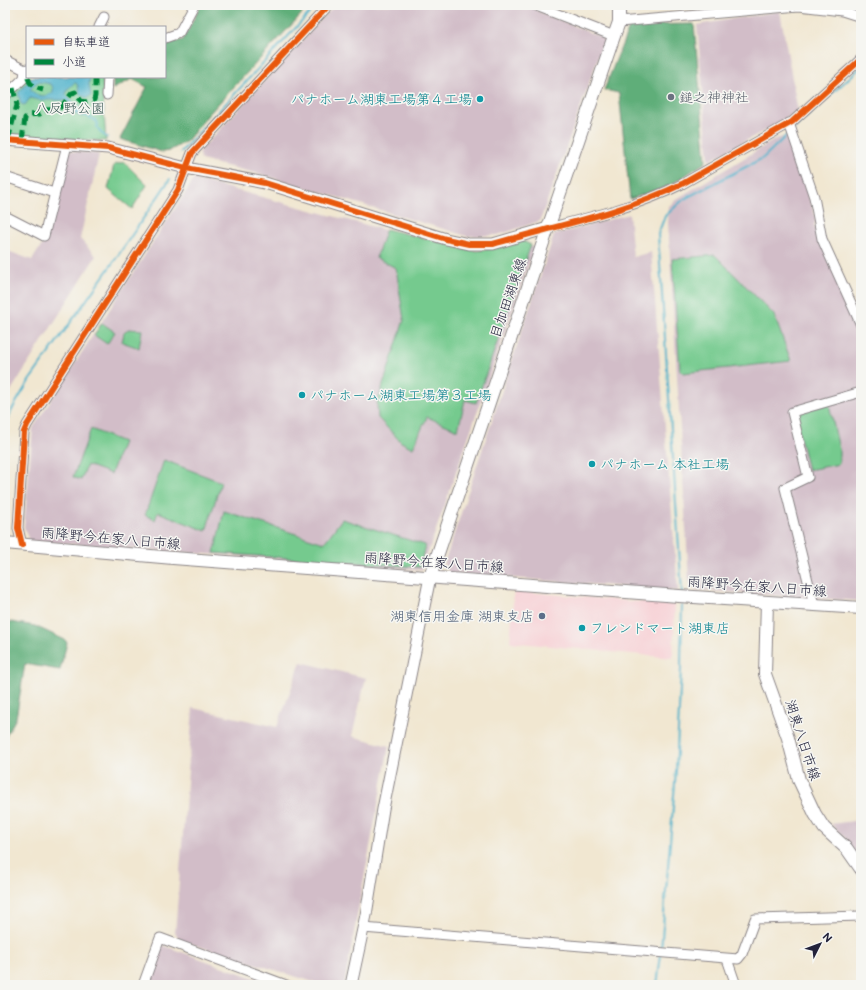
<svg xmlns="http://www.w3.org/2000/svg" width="866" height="990" viewBox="0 0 866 990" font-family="'Balsamiq Sans','Klee One',sans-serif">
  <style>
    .built { fill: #f7cfd4 }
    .industrial { fill: #d2bdc8 }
    .green { fill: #74ca8e; stroke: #4b7664 }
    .forest { fill: #5fae79; stroke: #40685a }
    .water { fill: #4cb1cb; stroke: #376a83; fill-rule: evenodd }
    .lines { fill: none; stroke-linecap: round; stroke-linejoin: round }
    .stream { stroke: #4cb1cb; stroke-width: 2 }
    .minor-casing { stroke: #8a8486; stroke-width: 11 }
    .tertiary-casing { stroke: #8a8486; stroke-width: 13 }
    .secondary-casing { stroke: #8a8486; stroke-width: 14 }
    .minor { stroke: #fff; stroke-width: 9 }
    .tertiary { stroke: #fff; stroke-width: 11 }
    .secondary { stroke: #fff; stroke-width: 12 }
    .quiet { stroke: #00873e; stroke-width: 5; stroke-dasharray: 10 5; stroke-linecap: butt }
    .cycleway-casing { stroke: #f6f6f2; stroke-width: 8 }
    .cycleway { stroke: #e8590c; stroke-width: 6 }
    .worship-dot { fill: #6b7280; stroke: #f6f6f2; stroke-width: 1.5 }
    .culture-dot { fill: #0f9aa8; stroke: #f6f6f2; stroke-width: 1.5 }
    .service-dot { fill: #5c6f8a; stroke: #f6f6f2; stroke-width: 1.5 }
    .labels { text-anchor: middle; stroke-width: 3; stroke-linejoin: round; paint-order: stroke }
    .worship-label { font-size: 14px; fill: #5b616d; stroke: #f6f6f2; text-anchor: start }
    .culture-label { font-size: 14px; fill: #0d838f; stroke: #f6f6f2; text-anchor: start }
    .park-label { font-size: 14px; fill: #3f5d58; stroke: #f6f6f2 }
    .street-label { font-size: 14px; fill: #22223b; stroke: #f6f6f2 }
    .service-label { font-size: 14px; fill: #4e5e75; stroke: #f6f6f2; text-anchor: end }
  </style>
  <rect width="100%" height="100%" fill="#f6f6f2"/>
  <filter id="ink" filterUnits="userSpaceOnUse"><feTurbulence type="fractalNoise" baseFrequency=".025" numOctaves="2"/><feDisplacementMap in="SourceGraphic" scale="8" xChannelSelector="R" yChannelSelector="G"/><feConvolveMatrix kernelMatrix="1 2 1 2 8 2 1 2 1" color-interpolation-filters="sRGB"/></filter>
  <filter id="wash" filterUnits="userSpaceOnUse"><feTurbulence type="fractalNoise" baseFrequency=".012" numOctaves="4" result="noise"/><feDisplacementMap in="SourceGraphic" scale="16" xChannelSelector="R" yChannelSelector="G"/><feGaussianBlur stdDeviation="0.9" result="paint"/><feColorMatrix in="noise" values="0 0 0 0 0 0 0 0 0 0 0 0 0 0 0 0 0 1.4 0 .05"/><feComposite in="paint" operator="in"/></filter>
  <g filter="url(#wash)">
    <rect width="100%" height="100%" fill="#f1e7d1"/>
    <polygon class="built" points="514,591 675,605 673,658 510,642"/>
    <g class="industrial">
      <polygon points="335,5 527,5 542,13 601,37 604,41 540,221 498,235 467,236 260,174 201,160 199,152"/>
      <polygon points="780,11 798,112 709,161 697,25"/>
      <polygon points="791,135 816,220 814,225 861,333 861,601 695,590 689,581 668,223 669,206 678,198 776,139"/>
      <polygon points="69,151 99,154 80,239 96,256 5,400 5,250 32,260 46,239"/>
      <polygon points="194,179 493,259 535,246 422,570 29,541 24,527 33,428"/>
      <polygon points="629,214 633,257 651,252 678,591 449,573 444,564 554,235"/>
      <polygon points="301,662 366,678 352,736 389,746 344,985 323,985 182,941 175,933 193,708 277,727"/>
      <polygon points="861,820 861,861 847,840 831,824"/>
      <polygon points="162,945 273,985 148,985"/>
    </g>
    <g class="green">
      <polygon points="27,77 103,77 103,97 106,141 7,135 10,122 5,120 5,97"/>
      <polygon points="124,162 147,185 132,209 108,189 114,165"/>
      <polygon points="386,229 477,251 523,241 531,245 476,403 465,400 458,430 427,417 413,448 401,442 378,418 377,404 404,320 396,268 376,258"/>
      <polygon points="715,255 774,315 791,361 683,373 680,370 672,259"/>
      <polygon points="102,323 115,332 107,344 94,335"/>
      <polygon points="128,329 142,330 139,348 122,342 124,333"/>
      <polygon points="829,404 839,449 839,464 808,470 794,412"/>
      <polygon points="91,429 123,442 111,474 87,465 81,480 73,477"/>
      <polygon points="164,460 221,482 206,531 158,512 155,520 145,515"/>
      <polygon points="224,511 324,543 342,519 425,545 420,567 214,553"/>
    </g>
    <g class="forest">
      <polygon points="201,5 310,5 207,116 187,141 169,151 162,152 120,139 147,87 132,79 113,89 113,77 165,77 165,44 183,40"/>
      <polygon points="694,24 706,162 669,186 630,199 619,93 604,90 630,25"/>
      <polygon points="5,621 35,626 65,640 67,643 60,670 25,664 16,718 5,738"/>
    </g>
    <path class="water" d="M32 77H90L89 85 91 96 87 98 80 95 78 86 76 83H74L67 90 66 95 86 115 82 117C74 114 70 111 69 103L64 100H39L30 98 25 105 21 104 18 93ZM40 82 51 84 53 88V92C46 98 37 97 31 90V88L36 83Z"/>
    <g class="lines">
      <g class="stream">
        <polyline points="82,114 95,120 98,124 97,127 102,134 107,137"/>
        <polyline points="793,129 861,67"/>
        <polyline points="181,152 317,5"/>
        <polyline points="5,446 8,418 14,406 29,381 117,257 170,179"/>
        <polyline points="682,593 658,234 665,216 684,199 763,158 789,133"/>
        <polyline points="661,950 676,771 681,669 682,601"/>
        <polyline points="657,985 661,954"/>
      </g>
    </g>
  </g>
  <g filter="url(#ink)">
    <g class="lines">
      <defs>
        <g id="minor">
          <polyline points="534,5 614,36"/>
          <polyline points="619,22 799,6 842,11 861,17"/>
          <polyline points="99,27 104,17"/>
          <polyline points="165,38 179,33 194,5"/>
          <polyline points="5,60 25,70 27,69"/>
          <polyline points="107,95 108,77"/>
          <polyline points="5,96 24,78 25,70"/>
          <polyline points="789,123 814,197 822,239 861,325"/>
          <polyline points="5,177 54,193"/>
          <polyline points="5,216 44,236 67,145"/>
          <path d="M548 228C595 216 638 206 682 184L792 122 861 59"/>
          <polyline points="22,545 18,528 24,432 27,425 178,190 192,153 329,5"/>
          <polyline points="814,605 785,488 808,477 792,412 861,392"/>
          <polyline points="363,928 738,959 742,954 755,919 861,916"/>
          <polyline points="727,959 736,985"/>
          <polyline points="143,985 160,938 286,985"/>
        </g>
        <g id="tertiary">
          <polyline points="5,140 108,148 186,168 265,183 446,239 469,244 493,244 548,228"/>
          <polyline points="351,985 366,915 383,809 430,577"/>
        </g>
        <g id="secondary">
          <polyline points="5,543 173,558 679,596 861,608"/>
          <polyline points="430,577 548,228 614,36 619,22 619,5"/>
          <polyline points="767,602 765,674 788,738 799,780 815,814 824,828 847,849 861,869"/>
        </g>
      </defs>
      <use href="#minor" class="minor-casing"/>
      <use href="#tertiary" class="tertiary-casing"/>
      <use href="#secondary" class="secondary-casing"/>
      <use href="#minor" class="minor"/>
      <use href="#tertiary" class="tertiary"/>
      <use href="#secondary" class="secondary"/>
      <g class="quiet">
        <path d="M28 77C29 85 36 88 43 90"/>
        <polyline points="8,140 17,105 13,88"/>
        <polyline points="22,141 25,118 29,115 40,114 46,110 56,109 61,107 72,93 75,92 81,101 85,102 94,100 95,96 95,77"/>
      </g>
      <defs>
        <g id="cycleway">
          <path d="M5 140 108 148 186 168 265 183 446 239 469 244H493C556 226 623 213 682 184L792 122 861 59"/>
          <polyline points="22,545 18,528 24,432 27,425 178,190 192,153 329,5"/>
        </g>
      </defs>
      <use href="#cycleway" class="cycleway-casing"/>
      <use href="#cycleway" class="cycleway"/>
    </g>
  </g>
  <circle class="worship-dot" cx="671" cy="97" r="4"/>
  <g class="culture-dot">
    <circle cx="480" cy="99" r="4"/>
    <circle cx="302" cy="395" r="4"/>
    <circle cx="592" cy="464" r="4"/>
    <circle cx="582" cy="628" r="4"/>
  </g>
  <circle class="service-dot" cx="542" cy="616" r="4"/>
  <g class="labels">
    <g class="worship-label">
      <text x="679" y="102">鎚之神神社</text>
    </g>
    <g class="culture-label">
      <text x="472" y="104" text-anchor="end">パナホーム湖東工場第４工場</text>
      <text x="310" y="400">パナホーム湖東工場第３工場</text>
      <text x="600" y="469">パナホーム 本社工場</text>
      <text x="590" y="633">フレンドマート湖東店</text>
    </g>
    <g class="park-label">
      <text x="70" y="113">八反野公園</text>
    </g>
    <g class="street-label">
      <text transform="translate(508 298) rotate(-71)" y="5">目加田湖東線</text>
      <text transform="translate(111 538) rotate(5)" y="5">雨降野今在家八日市線</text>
      <text transform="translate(434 562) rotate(4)" y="5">雨降野今在家八日市線</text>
      <text transform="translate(757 586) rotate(4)" y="5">雨降野今在家八日市線</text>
      <text transform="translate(803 740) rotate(72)" y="5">湖東八日市線</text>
    </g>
    <g class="service-label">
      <text x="534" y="621">湖東信用金庫 湖東支店</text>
    </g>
  </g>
  <rect width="866" height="990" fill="none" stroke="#f6f6f2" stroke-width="20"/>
  <rect x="26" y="26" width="140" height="52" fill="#f6f6f2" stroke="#a1a1a9"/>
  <rect x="34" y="39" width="20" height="6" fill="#e8590c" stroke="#a1a1a9"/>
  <text x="62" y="46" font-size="12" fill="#22223b">自転車道</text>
  <rect x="34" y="59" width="20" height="6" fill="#00873e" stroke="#a1a1a9"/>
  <text x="62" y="66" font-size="12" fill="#22223b">小道</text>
  <g transform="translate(820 944) rotate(48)" stroke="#f6f6f2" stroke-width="3" paint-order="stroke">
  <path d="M0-3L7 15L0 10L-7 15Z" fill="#22223b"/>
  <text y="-6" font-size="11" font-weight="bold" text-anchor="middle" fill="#22223b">N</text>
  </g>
</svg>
